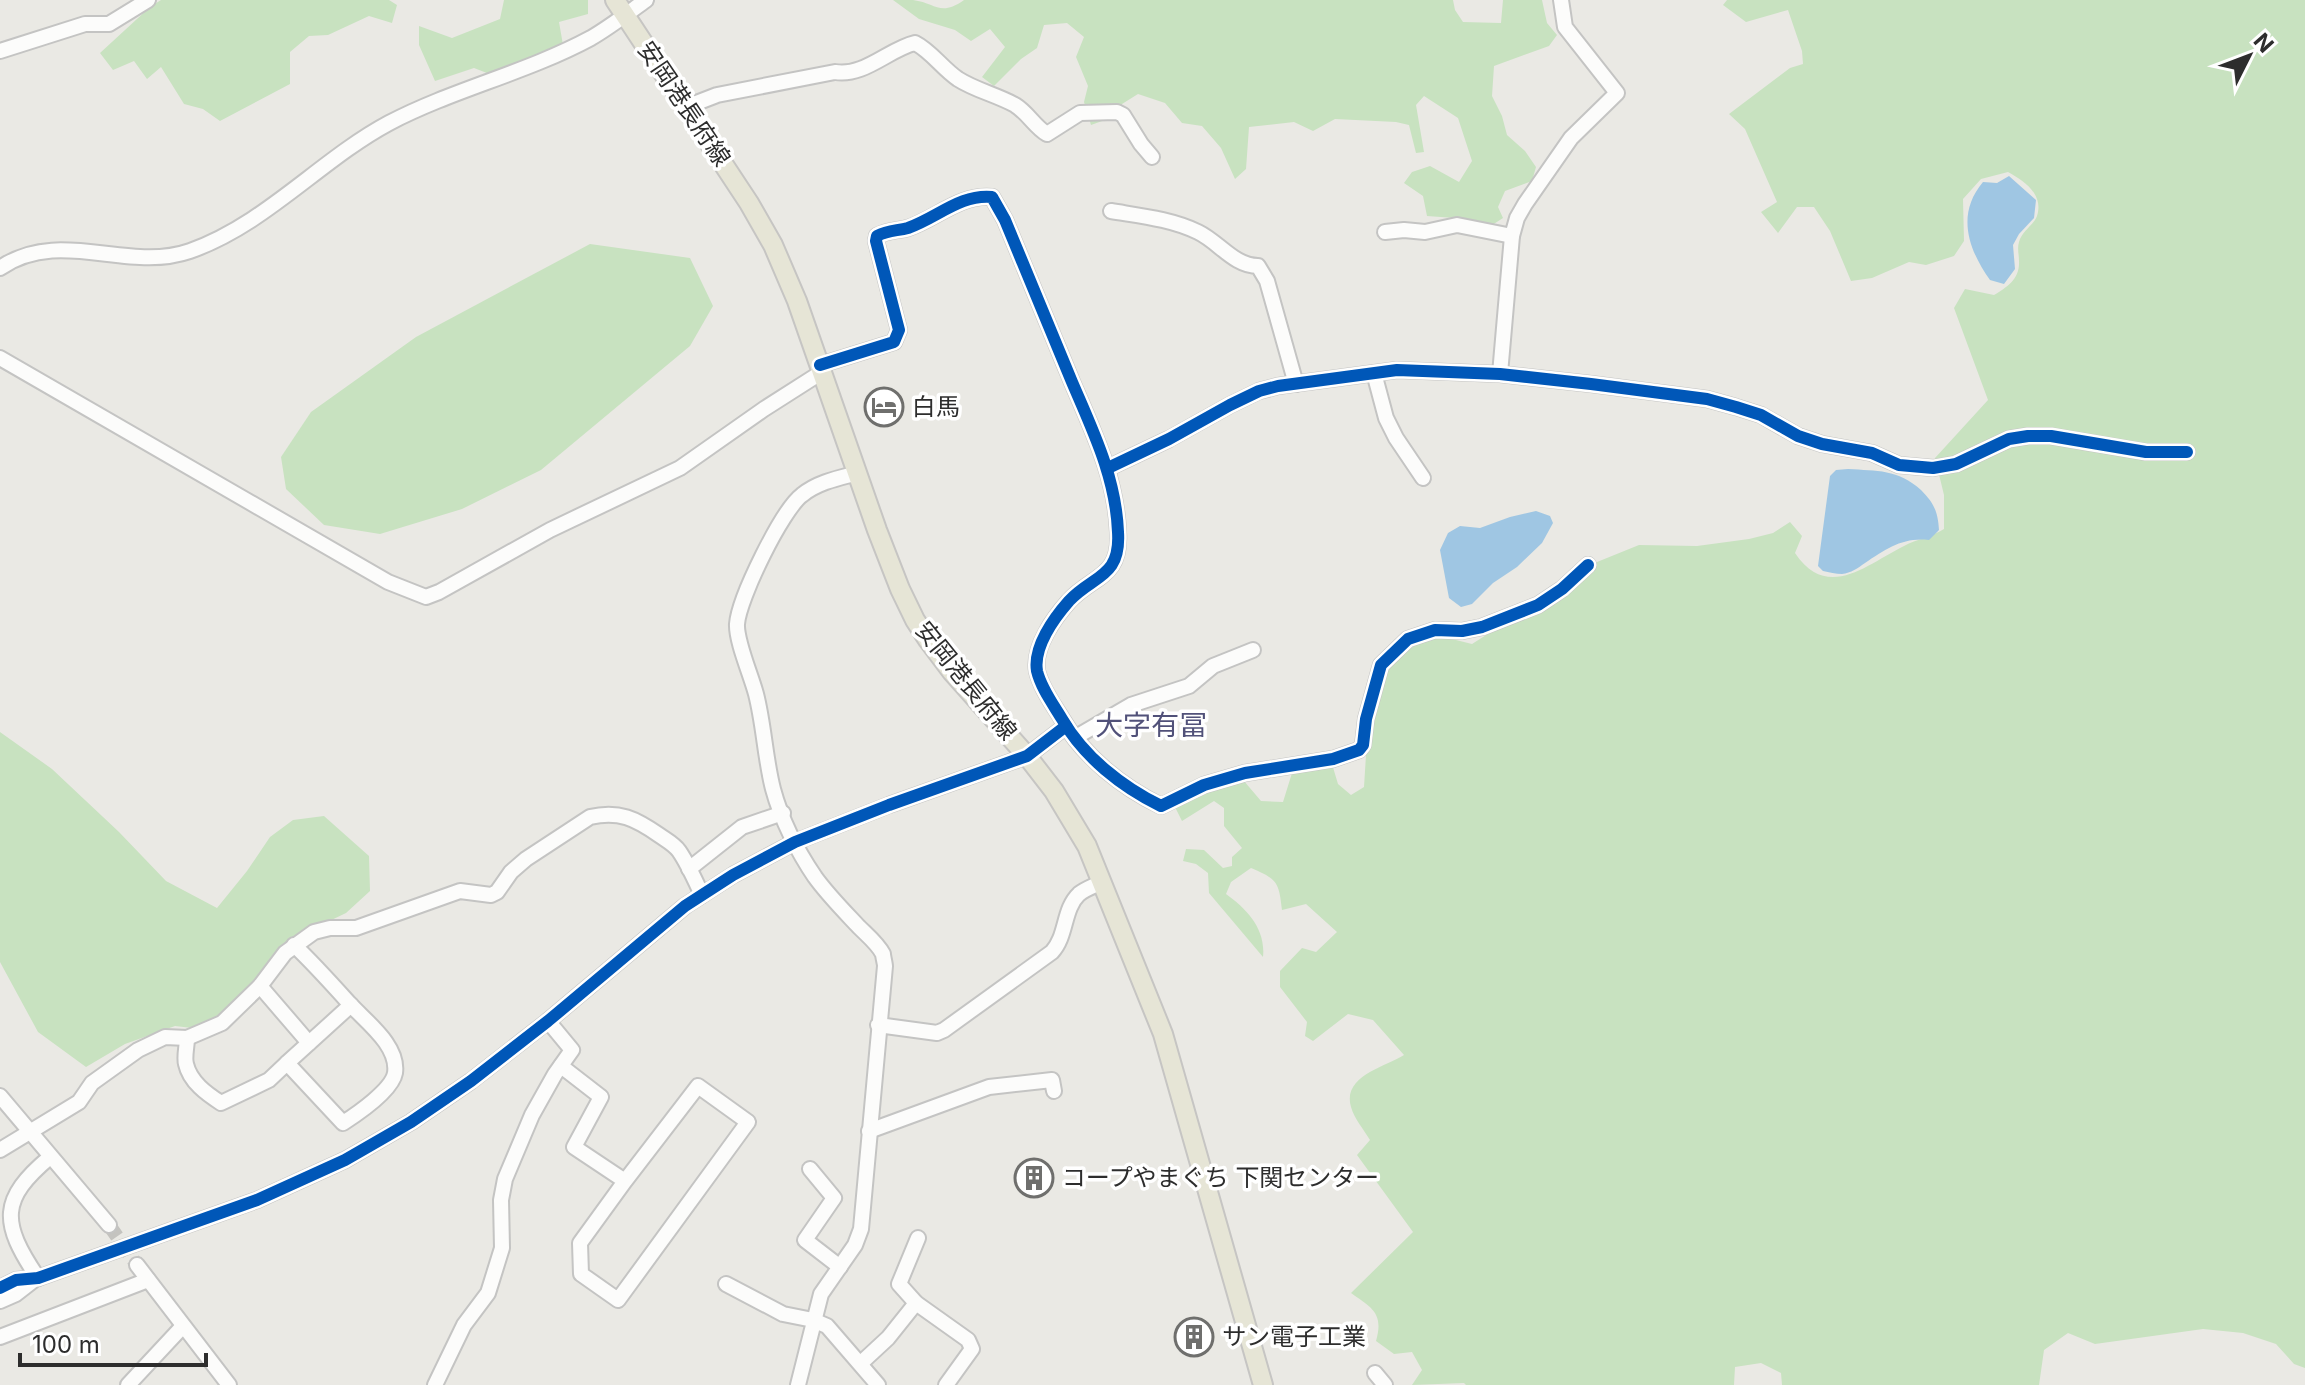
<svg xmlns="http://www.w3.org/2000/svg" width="2305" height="1385" viewBox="0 0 2305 1385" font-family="Inter,'Noto Sans JP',sans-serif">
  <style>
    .green { fill: #c8e2c0 }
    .water { fill: #9fc6e3 }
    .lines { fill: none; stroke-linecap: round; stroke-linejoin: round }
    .minor-tunnel { stroke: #c4c3bf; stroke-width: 14; stroke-dasharray: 14 7; stroke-linecap: butt }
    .minor-casing { stroke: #c4c4c3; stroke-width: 18 }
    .major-casing { stroke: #c6c5c3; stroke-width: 22 }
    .minor { stroke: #fcfcfb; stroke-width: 14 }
    .major { stroke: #e6e5d6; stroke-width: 18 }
    .cycleway-casing { stroke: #fff; stroke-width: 17 }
    .cycleway { stroke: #0057b8; stroke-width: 12 }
    .labels { text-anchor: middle; stroke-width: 7; stroke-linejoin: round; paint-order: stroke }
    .street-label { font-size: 24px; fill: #2d2d2d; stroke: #fff }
    .poi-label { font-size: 24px; fill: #2d2d2d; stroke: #fff; text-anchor: start }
    .quarter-label { font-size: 28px; fill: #515179; stroke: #fff }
  </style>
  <rect width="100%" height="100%" fill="#eae9e4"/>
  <g class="green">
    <polygon points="161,0 389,0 397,5 392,23 369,16 328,35 309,36 290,52 290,84 220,121 203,109 184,104 161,67 147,79 134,61 113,70 100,53 150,7"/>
    <polygon points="504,0 588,0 588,14 559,22 563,45 492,75 474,68 435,81 419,45 419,26 452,38 500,19"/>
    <path d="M893 0C899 0 907 0 913 0 936 3 940 17 964 0H1453L1455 10 1463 22 1501 23 1503 0H1542L1547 23 1557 35 1549 46 1494 66 1492 96 1502 116 1507 135 1525 151 1536 167 1532 181 1505 191 1498 207 1503 218 1489 227 1455 218 1427 216 1423 196 1404 183 1412 172 1430 166 1459 182 1472 161 1458 118 1424 96 1416 105 1424 152 1416 153 1409 125 1396 122 1335 119 1313 131 1294 122 1249 127 1246 169 1235 179 1221 148 1202 126 1182 123 1165 103 1138 94 1122 104V110L1116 116 1091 125 1084 102 1088 86 1076 57 1084 37 1067 23 1044 25 1037 48 1021 59 994 86 982 77 1005 47 990 29 971 41 955 30 919 19Z"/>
    <path d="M1727 0H2305V1368L2294 1364 2276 1344 2243 1333 2203 1329 2095 1344 2068 1333 2044 1350 2039 1385H1782L1781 1373 1761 1363 1735 1367 1734 1385H1466L1464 1383 1412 1385 1422 1370 1412 1352 1394 1354 1376 1341C1384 1313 1372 1308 1351 1293L1413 1232 1357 1155 1370 1140C1364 1130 1354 1118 1351 1107 1342 1076 1385 1067 1404 1055L1373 1020 1348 1014 1313 1041 1305 1036 1307 1022 1280 987V971L1302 948 1316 952 1337 932 1306 904 1282 910C1279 882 1277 879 1251 868L1231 882 1226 894C1247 909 1266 929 1263 957L1209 893 1208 873 1196 864 1183 861 1186 849 1204 850 1223 868 1232 866V857L1242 848 1224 826V808L1214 801 1182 821 1175 807 1200 792 1244 781 1261 801 1283 802 1292 773 1332 764 1338 784 1351 795 1364 787 1367 739 1385 668 1414 646 1440 636 1472 644 1494 630 1533 613 1559 598 1597 562 1639 545 1697 546 1749 539 1773 533 1790 522 1802 536 1795 553C1828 602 1867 564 1904 546 1917 539 1931 537 1944 529V495L1935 458 1988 400 1954 308 1965 289 1994 295C2007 287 2020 279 2019 261 2019 254 2017 249 2019 242 2022 231 2033 226 2037 216 2044 194 2024 181 2008 172L1981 179 1963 199 1964 241 1954 256 1926 265 1909 262 1872 278 1851 281 1830 231 1814 207H1797L1778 233 1761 212 1777 202 1745 129 1729 114 1790 68 1803 64 1802 51 1788 10 1746 22 1723 5Z"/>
    <polygon points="590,244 690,258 713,306 690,346 541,470 462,509 380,534 324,525 286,489 281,457 311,412 416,337"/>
    <polygon points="0,732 52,769 119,832 166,881 217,908 247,871 270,837 293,820 324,816 369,856 370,891 346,913 296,937 212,1026 192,1028 175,1026 125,1044 86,1067 38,1032 0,962"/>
  </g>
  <g class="water">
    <path d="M2009 176 2036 200 2034 218 2019 234 2013 245 2015 269 2004 284 1990 280C1968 249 1956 214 1983 182L1997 183Z"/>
    <path d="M1848 469C1877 471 1898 469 1921 490 1934 503 1938 512 1939 530L1929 540C1903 537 1886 549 1865 563 1858 568 1851 573 1842 574 1836 574 1829 572 1823 571L1818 566 1830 476 1836 470Z"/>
    <polygon points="1536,511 1550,516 1553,523 1542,543 1517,567 1493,583 1472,604 1461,607 1449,598 1440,550 1448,533 1460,526 1480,528 1510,517"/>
  </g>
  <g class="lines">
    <polyline class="minor-tunnel" points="109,1225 137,1265"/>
    <defs>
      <g id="minor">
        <polyline points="0,51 85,24 109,24 148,0"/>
        <path d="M686 107 717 95 835 72C864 77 889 49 915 43 931 51 942 68 958 79 975 90 997 95 1015 105 1028 113 1035 127 1047 134L1080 113 1117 112 1123 115 1141 144 1152 157"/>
        <path d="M1111 211C1141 216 1171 219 1198 232 1219 242 1234 266 1258 266L1267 281 1296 384"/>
        <polyline points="1385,232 1404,230 1425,232 1457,225 1512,236"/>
        <path d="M0 268C60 227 127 273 190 251 266 224 320 160 389 123 454 89 526 73 591 38 610 27 628 13 646 0"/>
        <polyline points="0,358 388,582 426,597 439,592 550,530 680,468 764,409 822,372"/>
        <path d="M820 365 894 342 899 330 876 241 877 236C888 230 897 231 908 228 937 218 960 194 992 197L1005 220C1027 274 1050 328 1072 382 1093 431 1116 478 1118 532 1121 578 1093 575 1069 601 1054 618 1033 647 1037 671 1041 688 1053 704 1062 719 1084 757 1122 787 1161 806L1204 785 1245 773 1333 759 1359 750 1363 745 1366 719 1381 665 1408 639 1435 630 1462 631 1482 627 1538 605 1562 589 1588 565"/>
        <polyline points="1374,373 1386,418 1396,438 1423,478"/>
        <polyline points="1500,374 1512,236 1517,218 1525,204 1571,138 1617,93 1565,27 1561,0"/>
        <polyline points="1108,468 1169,439 1230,405 1259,391 1278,386 1397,370 1500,374 1591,384 1707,399 1736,407 1761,415 1798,436 1822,444 1872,453 1899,465 1933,468 1956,464 2009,439 2028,436 2051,436 2146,452 2187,452"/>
        <polyline points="1076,737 1131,705 1189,686 1213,666 1253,650"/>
        <polyline points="689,869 742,827 783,813"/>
        <polyline points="260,986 309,1043"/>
        <path d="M878 1025 937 1033 944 1030 1052 952C1067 936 1063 909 1079 894 1085 889 1094 886 1102 882"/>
        <path d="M187 1038C187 1046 184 1057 186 1064 190 1082 207 1094 221 1103L269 1080 287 1063 343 1123C357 1114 392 1090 395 1073 399 1045 365 1021 349 1003 331 983 314 964 294 945"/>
        <polyline points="287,1063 351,1005"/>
        <polyline points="561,1066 601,1097 574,1147 625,1181 580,1243 581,1274 618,1300 748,1122 698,1086 625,1181"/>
        <polyline points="0,1096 109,1225"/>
        <polyline points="869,1131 989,1087 1052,1080 1054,1091"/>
        <path d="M0 1150 79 1102 92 1083 138 1050 165 1037 187 1038 222 1023 260 986 285 953 314 932 330 928H356L460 891 491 895 497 892 511 872 526 859 590 817C619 810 636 819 659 835 666 840 674 844 679 851 688 864 695 880 702 895"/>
        <polyline points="810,1169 834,1198 805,1240 840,1267"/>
        <polyline points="918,1238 899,1284 916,1303 968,1340 972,1349 946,1385"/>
        <polyline points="137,1265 229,1385"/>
        <path d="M38 1278C0 1222 0 1199 50 1157"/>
        <polyline points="726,1284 783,1314 813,1320 827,1326 878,1385"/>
        <polyline points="0,1288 16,1280 38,1278 257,1200 345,1160 411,1122 471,1081 548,1021 685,906 733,875 795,842 889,805 1027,756 1066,726"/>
        <polyline points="0,1301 16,1294 34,1280"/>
        <polyline points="0,1337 148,1280"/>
        <polyline points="861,1363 888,1338 916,1303"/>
        <polyline points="1375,1373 1385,1385"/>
        <polyline points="128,1385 183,1326"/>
        <polyline points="435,1385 464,1325 488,1293 502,1248 501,1200 505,1179 532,1115 555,1074 572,1050 548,1021"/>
        <path d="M798 1385 821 1294 855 1245 861 1229 885 966C885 964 883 956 883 954 878 944 867 935 859 927 844 911 828 895 815 877 798 852 781 819 773 789 765 758 764 725 756 694 751 675 736 641 737 624 739 598 782 510 802 495 818 482 839 478 858 473"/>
      </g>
      <polyline id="major" points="615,0 749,203 773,245 797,301 877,530 900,589 915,620 928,640 952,672 1027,756 1054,791 1087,846 1163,1034 1263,1385"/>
    </defs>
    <use href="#minor" class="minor-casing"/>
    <use href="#major" class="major-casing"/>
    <use href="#minor" class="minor"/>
    <use href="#major" class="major"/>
    <defs>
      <g id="cycleway">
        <path d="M820 365 894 342 899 330 876 241 877 236C888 230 897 231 908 228 937 218 960 194 992 197L1005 220C1027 274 1050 328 1072 382 1093 431 1116 478 1118 532 1121 578 1093 575 1069 601 1054 618 1033 647 1037 671 1041 688 1053 704 1062 719 1084 757 1122 787 1161 806L1204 785 1245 773 1333 759 1359 750 1363 745 1366 719 1381 665 1408 639 1435 630 1462 631 1482 627 1538 605 1562 589 1588 565"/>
        <polyline points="1108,468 1169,439 1230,405 1259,391 1278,386 1397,370 1500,374 1591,384 1707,399 1736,407 1761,415 1798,436 1822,444 1872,453 1899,465 1933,468 1956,464 2009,439 2028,436 2051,436 2146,452 2187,452"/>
        <polyline points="0,1288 16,1280 38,1278 257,1200 345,1160 411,1122 471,1081 548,1021 685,906 733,875 795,842 889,805 1027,756 1066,726"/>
      </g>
    </defs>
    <use href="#cycleway" class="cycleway-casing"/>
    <use href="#cycleway" class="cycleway"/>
  </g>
  <defs>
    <symbol id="hotel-ring" viewBox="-11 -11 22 22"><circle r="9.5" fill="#fff" stroke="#6f6f6d" stroke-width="1.5"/><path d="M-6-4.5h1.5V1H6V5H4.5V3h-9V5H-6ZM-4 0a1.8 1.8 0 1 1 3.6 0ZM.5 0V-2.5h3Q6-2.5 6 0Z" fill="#6f6f6d"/></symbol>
    <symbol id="building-ring" viewBox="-11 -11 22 22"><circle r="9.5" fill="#fff" stroke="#6f6f6d" stroke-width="1.5"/><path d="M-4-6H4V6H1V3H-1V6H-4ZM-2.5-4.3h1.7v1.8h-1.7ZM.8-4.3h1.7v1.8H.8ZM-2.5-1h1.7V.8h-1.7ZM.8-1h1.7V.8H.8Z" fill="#6f6f6d"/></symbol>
  </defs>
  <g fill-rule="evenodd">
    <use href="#hotel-ring" x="862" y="385" width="44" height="44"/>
    <use href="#building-ring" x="1012" y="1156" width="44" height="44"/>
    <use href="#building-ring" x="1172" y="1315" width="44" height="44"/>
  </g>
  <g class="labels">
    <g class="street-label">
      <text transform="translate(684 104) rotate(56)" y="8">安岡港長府線</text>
      <text transform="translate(966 681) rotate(51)" y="8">安岡港長府線</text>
    </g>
    <g class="poi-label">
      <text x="912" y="415">白馬</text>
      <text x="1062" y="1186">コープやまぐち 下関センター</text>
      <text x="1222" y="1345">サン電子工業</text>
    </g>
    <g class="quarter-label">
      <text x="1151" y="735">大字有冨</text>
    </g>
  </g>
  <g transform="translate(2249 56) rotate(48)" stroke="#ffffff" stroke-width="6" paint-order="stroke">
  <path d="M0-6L14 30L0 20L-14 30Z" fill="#2d2d2d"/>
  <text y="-12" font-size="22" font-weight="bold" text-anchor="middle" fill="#2d2d2d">N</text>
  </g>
  <path d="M20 1353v12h186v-12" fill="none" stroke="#2d2d2d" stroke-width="4"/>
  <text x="32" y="1353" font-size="24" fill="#2d2d2d" stroke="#ffffff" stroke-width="6" paint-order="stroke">100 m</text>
</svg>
